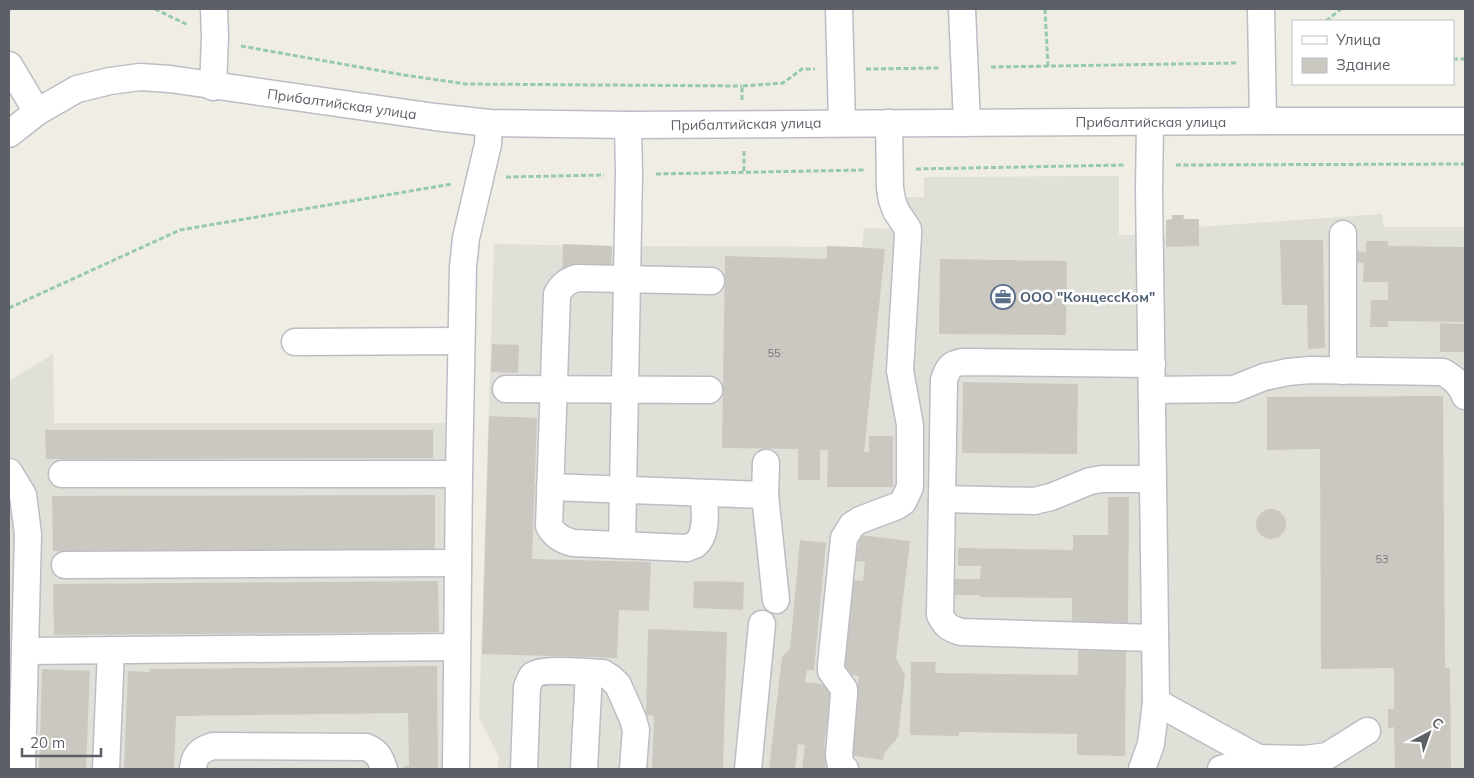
<svg xmlns="http://www.w3.org/2000/svg" width="1474" height="778" viewBox="0 0 1474 778" font-family="Mulish,sans-serif">
  <style>
    .industrial { fill: #e0e0d8 }
    .building { fill: #cbc8c1 }
    .lines { fill: none; stroke-linecap: round; stroke-linejoin: round }
    .minor-casing { stroke: #bcbdc4; stroke-width: 29 }
    .path { stroke: #97caab; stroke-width: 3; stroke-dasharray: 5 2.5; stroke-linecap: butt }
    .minor { stroke: #fff; stroke-width: 26 }
    .labels { text-anchor: middle; stroke-width: 5; stroke-linejoin: round; paint-order: stroke }
    .number-label { font-size: 11px; fill: #78797d }
    .street-label { font-size: 14px; fill: #5c5f66; stroke: #fff }
    .service-label { font-size: 14px; font-weight: bold; fill: #4e5e75; stroke: #fff; text-anchor: start }
  </style>
  <rect width="100%" height="100%" fill="#f0eee4"/>
  <g class="industrial">
    <polygon points="1119,176 1119,235 1165,235 1166,220 1172,219 1172,215 1184,215 1184,219 1199,227 1382,214 1384,227 1465,227 1465,769 497,769 499,757 479,718 494,244 612,246 862,247 864,228 899,229 901,197 924,197 924,177"/>
    <polygon points="53,354 54,423 445,423 443,769 9,769 9,381"/>
  </g>
  <g class="building">
    <polygon points="1172,215 1184,215 1183,219 1199,219 1199,246 1166,247 1166,220 1172,219"/>
    <polygon points="1280,240 1323,240 1325,348 1308,349 1307,305 1282,305"/>
    <polygon points="1366,241 1388,241 1388,246 1465,247 1465,322 1388,321 1388,327 1370,327 1371,300 1388,300 1388,282 1363,282 1364,263 1357,262 1357,251 1366,252"/>
    <polygon points="563,244 612,246 611,273 562,271"/>
    <polygon points="827,246 857,247 885,249 864,452 869,452 869,436 893,436 893,487 827,487 828,450 820,450 820,480 798,480 798,449 722,448 725,256 827,259"/>
    <polygon points="940,259 1067,261 1066,335 939,334"/>
    <polygon points="1440,323 1465,324 1465,352 1440,352"/>
    <polygon points="492,344 519,345 518,373 491,372"/>
    <polygon points="963,382 1078,384 1077,454 962,453"/>
    <polygon points="1443,396 1445,668 1450,668 1451,769 1395,769 1394,727 1388,728 1388,709 1394,709 1394,668 1321,669 1320,449 1267,450 1267,397"/>
    <polygon points="489,416 537,418 532,559 651,562 649,611 619,610 617,658 482,654"/>
    <polygon points="45,430 433,430 433,458 46,459"/>
    <polygon points="435,495 435,549 53,551 52,496"/>
    <polygon points="1108,497 1129,497 1128,625 1072,624 1072,598 980,597 980,595 952,595 952,579 980,579 981,566 958,566 958,548 1073,550 1073,535 1108,535"/>
    <circle cx="1271" cy="524" r="15"/>
    <polygon points="860,535 910,541 896,658 905,675 898,737 884,754 883,760 849,755 859,676 843,673 854,580 863,581 865,562 856,561"/>
    <polygon points="800,540 826,543 814,670 807,670 805,682 832,685 824,747 828,747 825,769 802,769 805,745 798,744 795,769 769,769 782,657 790,649"/>
    <polygon points="438,581 439,632 54,635 53,584"/>
    <polygon points="694,581 744,582 743,610 693,608"/>
    <polygon points="648,629 727,632 723,769 652,769 654,716 646,715"/>
    <polygon points="1078,650 1126,651 1125,756 1077,755 1077,734 959,732 959,736 910,735 911,662 936,662 935,673 1078,675"/>
    <polygon points="437,666 438,769 404,769 404,766 409,766 408,713 176,716 174,769 124,769 128,671 150,672 150,669"/>
    <polygon points="42,669 90,671 86,769 39,769"/>
  </g>
  <g class="lines">
    <defs>
      <g id="minor">
        <polyline points="839,9 842,123"/>
        <polyline points="962,9 967,123"/>
        <polyline points="1261,9 1263,121"/>
        <polyline points="9,65 37,112"/>
        <polyline points="213,87 215,37 214,9"/>
        <polyline points="9,134 37,112 77,89 110,81 140,77 170,79 435,117 489,123 628,125 1263,121 1465,121"/>
        <polyline points="1343,234 1343,371"/>
        <polyline points="295,342 461,341"/>
        <path d="M1152 364 962 362C950 364 948 368 944 380L940 615C946 627 949 628 961 632L1155 638"/>
        <polyline points="506,389 709,390"/>
        <path d="M1152 390 1234 389 1264 377 1288 372 1310 370 1443 372C1453 378 1461 384 1465 396"/>
        <polyline points="9,472 23,495 28,534 22,769"/>
        <polyline points="62,474 459,474"/>
        <polyline points="550,487 765,495 776,600"/>
        <path d="M704 493C704 508 709 534 695 545 692 546 689 547 687 548L573 543C562 540 555 536 549 526L557 294C562 285 567 281 577 278L711 281"/>
        <polyline points="765,495 766,463"/>
        <polyline points="942,499 1034,501 1051,497 1090,481 1102,479 1153,479"/>
        <polyline points="622,545 629,174 628,125"/>
        <polyline points="65,565 458,563"/>
        <polyline points="25,651 457,647"/>
        <polyline points="1156,702 1258,758 1259,769"/>
        <polyline points="106,769 111,650"/>
        <path d="M193 769C194 755 200 750 213 746L366 747C378 752 380 757 384 769"/>
        <polyline points="456,769 459,474 463,267 466,238 488,144 489,123"/>
        <path d="M524 769 527 687C528 684 530 679 532 676 541 667 589 673 603 673L611 678 618 685 633 719 636 730 633 769"/>
        <polyline points="584,769 589,673"/>
        <polyline points="748,769 762,624"/>
        <polyline points="845,769 841,766 839,755 844,694 844,689 831,671 831,665 844,538 852,525 860,520 897,506 903,502 910,487 910,425 900,371 908,235 908,229 896,211 892,200 890,188 889,123"/>
        <polyline points="1142,769 1151,744 1156,702 1149,189 1150,122"/>
        <polyline points="1221,769 1258,758 1305,759 1327,756 1367,731"/>
      </g>
    </defs>
    <use href="#minor" class="minor-casing"/>
    <g class="path">
      <polyline points="155,9 188,25"/>
      <polyline points="1045,9 1048,67"/>
      <polyline points="1326,21 1341,9"/>
      <polyline points="241,46 404,75 466,84 742,86"/>
      <polyline points="1453,59 1465,59"/>
      <polyline points="991,67 1237,63"/>
      <polyline points="866,69 940,68"/>
      <polyline points="742,100 742,86 783,83 802,69 815,69"/>
      <polyline points="744,151 744,172"/>
      <polyline points="1176,165 1465,164"/>
      <polyline points="916,169 1124,165"/>
      <polyline points="656,174 864,170"/>
      <polyline points="506,177 604,175"/>
      <polyline points="9,308 180,230 452,184"/>
    </g>
    <use href="#minor" class="minor"/>
  </g>
  <defs>
    <symbol id="office-ring" viewBox="-11 -11 22 22"><circle r="9.5" fill="#fff" stroke="#5c6f8a" stroke-width="1.5"/><path d="M-6-3h4V-5.5h4V-3h4V5H-6ZM-1-4.5V-3h2v-1.5ZM-6 0V1H6V0Z" fill="#5c6f8a"/></symbol>
  </defs>
  <g fill-rule="evenodd">
    <use href="#office-ring" x="989" y="283" width="28" height="28"/>
  </g>
  <g class="labels">
    <g class="number-label">
      <text x="774" y="357">55</text>
      <text x="1382" y="563">53</text>
    </g>
    <g class="street-label">
      <text transform="translate(342 104) rotate(8)" y="5">Прибалтийская улица</text>
      <text x="1151" y="127">Прибалтийская улица</text>
      <text transform="translate(746 124) rotate(-1)" y="5">Прибалтийская улица</text>
    </g>
    <g class="service-label">
      <text x="1020" y="302">ООО "КонцессКом"</text>
    </g>
  </g>
  <rect width="1474" height="778" fill="none" stroke="#5c5f66" stroke-width="20"/>
  <rect x="1292" y="20" width="162" height="65" fill="#ffffff" stroke="#bebfc2"/>
  <rect x="1302" y="36" width="25" height="8" fill="#ffffff" stroke="#bebfc2"/>
  <text x="1336" y="45" font-size="15" fill="#5c5f66">Улица</text>
  <rect x="1302" y="58" width="25" height="15" fill="#cbc8c1" stroke="#bebfc2"/>
  <text x="1336" y="70" font-size="15" fill="#5c5f66">Здание</text>
  <g transform="translate(1429 733) rotate(41)" stroke="#ffffff" stroke-width="4" paint-order="stroke">
  <path d="M0-4L9 19L0 12L-9 19Z" fill="#5c5f66"/>
  <text y="-8" font-size="14" font-weight="bold" text-anchor="middle" fill="#5c5f66">С</text>
  </g>
  <path d="M22 748v8h79v-8" fill="none" stroke="#5c5f66" stroke-width="2.5"/>
  <text x="30" y="748" font-size="15" fill="#5c5f66" stroke="#ffffff" stroke-width="4" paint-order="stroke">20 m</text>
</svg>
